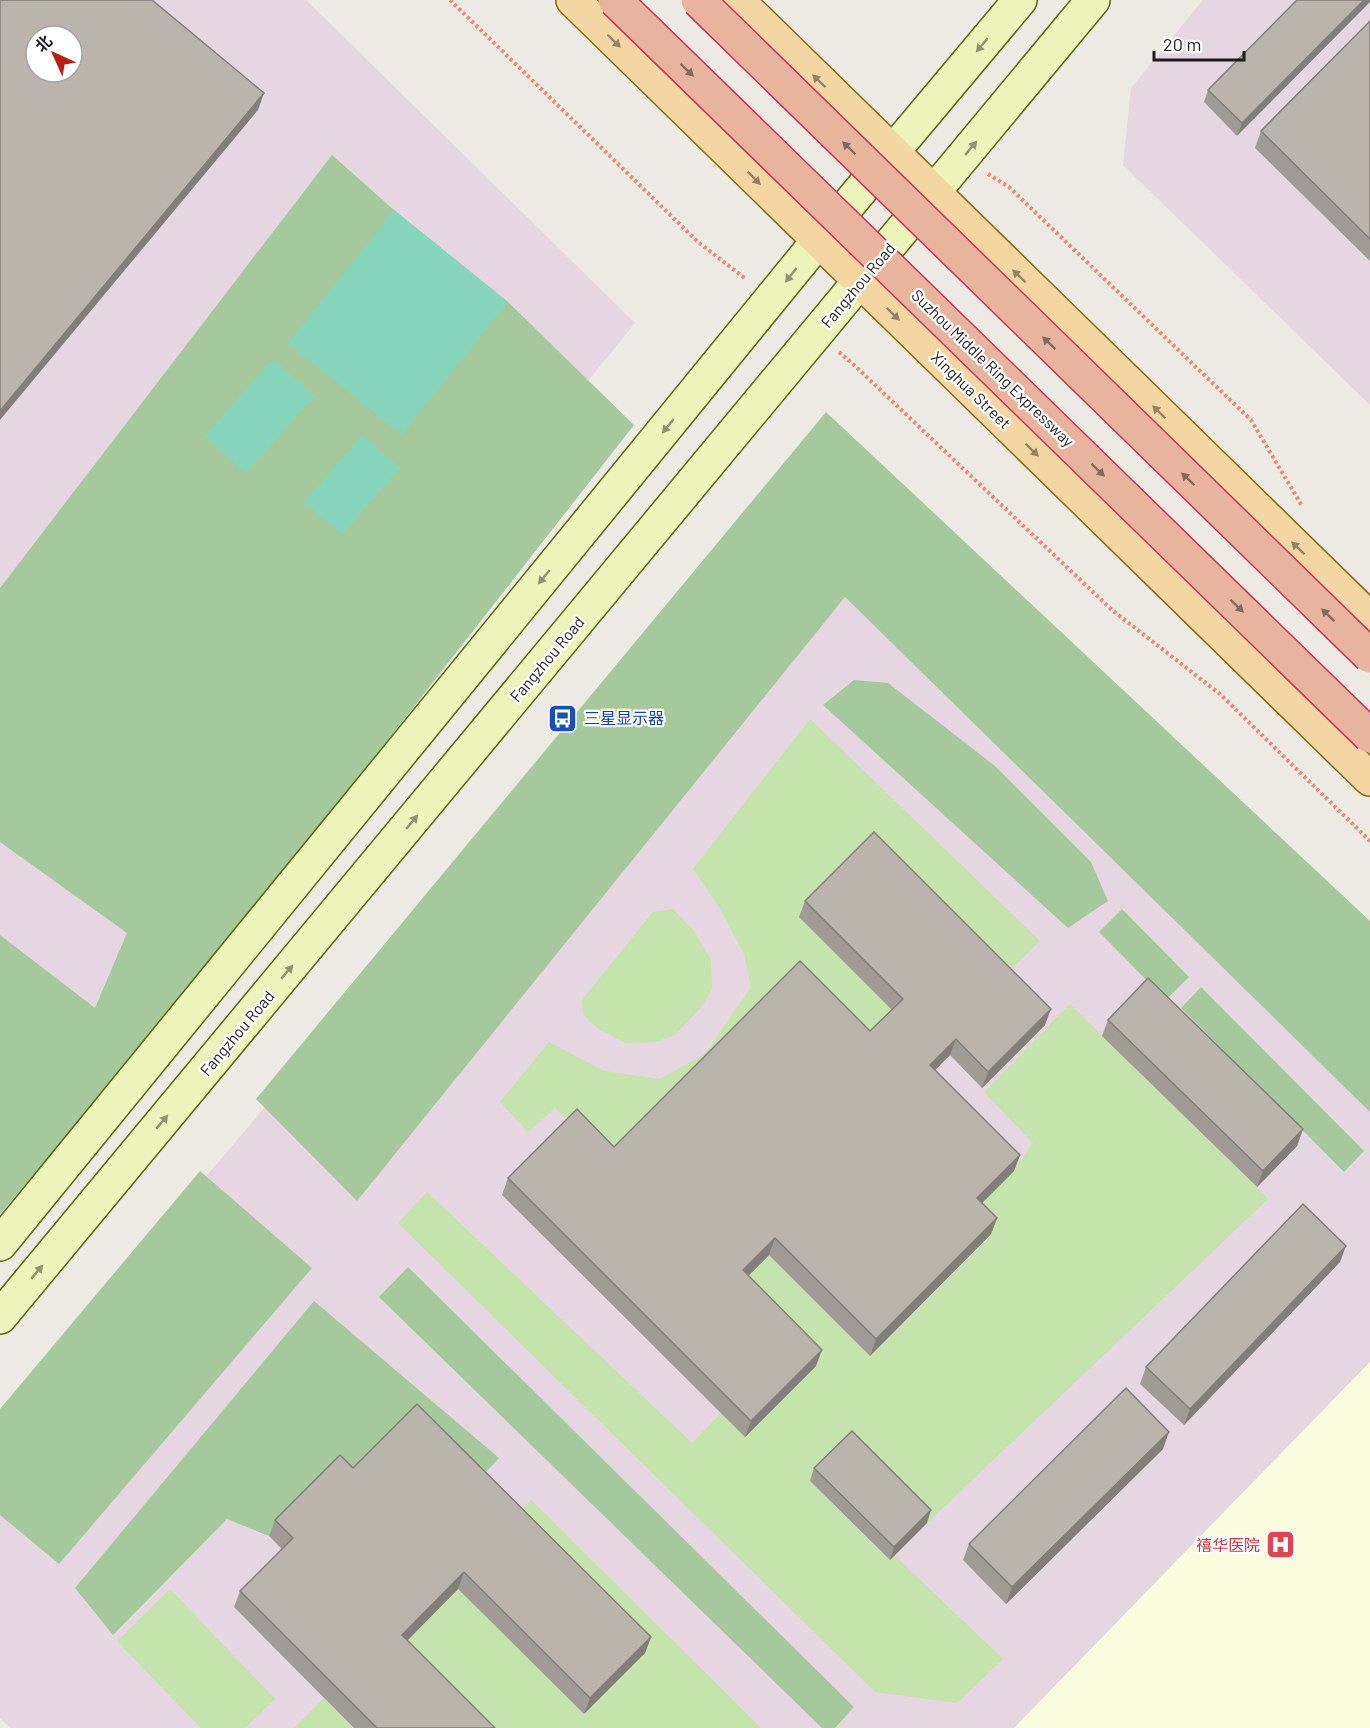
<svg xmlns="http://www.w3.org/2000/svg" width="1370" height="1728" viewBox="0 0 1370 1728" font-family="Barlow,'Noto Sans SC',sans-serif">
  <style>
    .industrial { fill: #e5d6e1; fill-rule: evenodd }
    .education { fill: #f9fcdd }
    .grass { fill: #c4e3ad }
    .forest { fill: #a5c99c }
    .pitch { fill: #88d5bd }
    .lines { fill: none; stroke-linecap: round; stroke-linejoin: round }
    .secondary-casing { stroke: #58690e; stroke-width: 36 }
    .primary-casing { stroke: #88690d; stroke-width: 36 }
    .path { stroke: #ed8a75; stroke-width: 4; stroke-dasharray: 3 3; stroke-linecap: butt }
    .secondary { stroke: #ecf3bb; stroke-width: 33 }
    .primary { stroke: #f3d6a2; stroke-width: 33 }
    .trunk-bridge-casing { stroke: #c8345b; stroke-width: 36; stroke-linecap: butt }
    .trunk-bridge { stroke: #e8b49e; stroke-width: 33 }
    .wall { fill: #a09b95 }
    .shaded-wall { fill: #827e79 }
    .building { fill: #bab4ad; stroke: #827e79; stroke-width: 1.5; fill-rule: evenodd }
    .oneway { fill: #938366 }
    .oneway2 { fill: #8f9374 }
    .oneway3 { fill: #82685e }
    .labels { text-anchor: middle; stroke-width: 4.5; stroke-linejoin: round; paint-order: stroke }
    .street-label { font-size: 16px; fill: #1d1d1d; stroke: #fff }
    .transit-label { font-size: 16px; fill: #164399; stroke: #fff; text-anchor: start }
    .health-label { font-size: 16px; fill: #be3a42; stroke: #fff; text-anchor: end }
  </style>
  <rect width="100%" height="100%" fill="#edeae3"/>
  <g class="industrial">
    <path d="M0 0H306L635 323 491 500 411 622 0 1124ZM36 36H72V72H36Z"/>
    <polygon points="1203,0 1370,0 1370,405 1123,165 1131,88"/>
    <polygon points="802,475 1370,1048 1370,1362 1014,1728 10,1728 0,1718 0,1419"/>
  </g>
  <polygon class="education" points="1370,1362 1370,1728 1014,1728"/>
  <g class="grass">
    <polygon points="810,719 1040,941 1000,980 897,1015 864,1048 608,1163 555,1108 528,1132 500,1102 549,1042 604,1071 660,1079 706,1053 751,987 744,954 718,905 693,869"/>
    <polygon points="673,909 694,931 711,960 712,988 704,1004 675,1035 656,1042 626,1043 600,1030 583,1015 582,1000 653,912"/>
    <polygon points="1070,1004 1268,1199 927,1523 847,1444 810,1481 889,1560 894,1555 1003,1659 957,1703 875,1692 398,1223 427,1192 692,1443 721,1413 737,1287 769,1255 870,1356 991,1235 971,1214 1014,1171 1033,1143 984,1092"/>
    <polygon points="531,1500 761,1728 472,1728 396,1652 458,1589 584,1714 644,1654 511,1521"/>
    <polygon points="170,1589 275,1699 245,1728 201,1728 117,1641"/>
    <polygon points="324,1698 353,1728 294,1728"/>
  </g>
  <g class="forest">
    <polygon points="332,155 394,210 508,302 634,425 208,970 0,1214 0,935 95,1008 127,933 0,842 0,588"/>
    <polygon points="826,412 1370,921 1370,1112 845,597 357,1201 256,1099"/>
    <polygon points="854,680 888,683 995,766 1091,862 1108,901 1068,928 823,705"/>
    <polygon points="1122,909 1189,977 1166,1000 1099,932"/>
    <polygon points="1201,987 1364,1151 1344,1172 1181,1008"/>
    <polygon points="200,1171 312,1268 59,1564 0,1515 0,1409"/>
    <polygon points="408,1267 854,1707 835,1728 822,1728 379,1297"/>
    <polygon points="314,1301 499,1458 475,1484 347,1484 334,1471 269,1536 227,1519 113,1635 75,1588"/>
  </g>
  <g class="pitch">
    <polygon points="394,210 508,302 402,435 288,343"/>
    <polygon points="273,359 315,396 246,473 205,436"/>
    <polygon points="362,435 400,468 342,535 304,502"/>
  </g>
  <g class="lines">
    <defs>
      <g id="secondary">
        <polyline points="0,1244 818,241 1020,0"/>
        <polyline points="0,1317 1093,0"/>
      </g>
      <g id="primary">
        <polyline points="573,0 1370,779"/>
        <polyline points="737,0 1370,619"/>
      </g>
    </defs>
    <use href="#secondary" class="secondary-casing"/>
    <use href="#primary" class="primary-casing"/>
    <g class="path">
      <polyline points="450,0 698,242 746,279"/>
      <polyline points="988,174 1009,187 1251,420 1302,506"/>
      <polyline points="839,352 853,364 1112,610 1220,694 1370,841"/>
    </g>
    <use href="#secondary" class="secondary"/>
    <use href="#primary" class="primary"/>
    <defs>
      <g id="trunk-bridge">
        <polyline points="615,0 1370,736"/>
        <polyline points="698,0 1370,656"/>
      </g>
    </defs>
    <use href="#trunk-bridge" class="trunk-bridge-casing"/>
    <use href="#trunk-bridge" class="trunk-bridge"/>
  </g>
  <g class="wall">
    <polygon points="1297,0 1237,136 1204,102 1208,90"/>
    <polygon points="1370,21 1370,261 1255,148 1261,131"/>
    <polygon points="805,901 1045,1025 982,1088 950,1055 935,1070 1020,1155 1014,1171 982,1203 997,1218 991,1234 870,1356 769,1255 748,1276 816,1366 745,1437 502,1195 508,1178 614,1147 870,1031 892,1010 799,917"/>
    <polygon points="1108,1020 1303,1129 1297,1146 1257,1187 1102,1036"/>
    <polygon points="1340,1262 1184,1425 1140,1384 1146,1367"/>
    <polygon points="1163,1449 1006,1604 963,1560 969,1544"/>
    <polygon points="353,1468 651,1637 645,1653 584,1714 458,1589 407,1641 495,1728 354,1728 234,1607 240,1591 282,1549 269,1536 275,1520"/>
    <polygon points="814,1468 927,1523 890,1560 810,1481"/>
  </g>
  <g class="shaded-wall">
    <polygon points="1364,0 1370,0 1370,2 1237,136 1242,123"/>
    <polygon points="264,93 258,110 0,420 0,411"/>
    <polygon points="1051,1009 1045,1025 982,1088 988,1072"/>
    <polygon points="956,1039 950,1055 924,1081 930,1065"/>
    <polygon points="1303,1129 1297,1146 1257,1187 1263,1171"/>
    <polygon points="1020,1155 1014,1171 971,1214 977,1198"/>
    <polygon points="997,1218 991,1234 870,1356 876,1339"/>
    <polygon points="775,1238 769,1255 737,1287 743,1270"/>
    <polygon points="1346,1246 1340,1262 1184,1425 1190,1409"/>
    <polygon points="822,1350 816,1366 745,1437 751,1421"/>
    <polygon points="1169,1432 1163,1449 1006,1604 1012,1587"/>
    <polygon points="931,1510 927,1523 890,1560 894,1547"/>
    <polygon points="464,1572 458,1589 396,1652 402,1635"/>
    <polygon points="651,1637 645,1653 584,1714 590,1698"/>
  </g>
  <g class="building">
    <path d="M0 0H152L264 93 0 411ZM36 36H72V72H36Z"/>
    <polygon points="1297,0 1364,0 1242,123 1208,90"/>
    <polygon points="1370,21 1370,239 1261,131"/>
    <polygon points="874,832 1051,1009 988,1072 956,1039 930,1065 1020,1155 977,1198 997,1218 876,1339 775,1238 743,1270 822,1350 751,1421 508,1178 577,1109 614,1147 800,961 870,1031 903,999 805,901"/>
    <polygon points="1148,978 1303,1129 1263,1171 1108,1020"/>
    <polygon points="1303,1204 1346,1246 1190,1409 1146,1367"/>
    <polygon points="1126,1388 1169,1432 1012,1587 969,1544"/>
    <polygon points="417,1404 651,1637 590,1698 464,1572 402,1635 495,1728 377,1728 240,1591 293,1538 275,1520 340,1455 353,1468"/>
    <polygon points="852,1431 931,1510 894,1547 814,1468"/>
  </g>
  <defs><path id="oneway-solid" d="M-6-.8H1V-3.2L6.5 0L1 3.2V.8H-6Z" transform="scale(1.5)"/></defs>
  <g class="oneway">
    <use href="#oneway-solid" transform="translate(614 41) rotate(44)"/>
    <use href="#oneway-solid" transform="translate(819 81) rotate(-136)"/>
    <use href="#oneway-solid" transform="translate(754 178) rotate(45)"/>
    <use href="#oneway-solid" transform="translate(1019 276) rotate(-136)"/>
    <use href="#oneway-solid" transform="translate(893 314) rotate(44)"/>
    <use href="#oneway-solid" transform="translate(1159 412) rotate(-136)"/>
    <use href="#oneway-solid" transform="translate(1032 450) rotate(44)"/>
    <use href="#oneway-solid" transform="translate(1298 548) rotate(-136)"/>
  </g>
  <g class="oneway2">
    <use href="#oneway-solid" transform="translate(982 45) rotate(130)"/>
    <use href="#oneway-solid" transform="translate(971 148) rotate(-50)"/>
    <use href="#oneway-solid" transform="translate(791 275) rotate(128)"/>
    <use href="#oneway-solid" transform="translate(668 426) rotate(129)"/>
    <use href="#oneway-solid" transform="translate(544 577) rotate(129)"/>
    <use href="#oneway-solid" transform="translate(412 822) rotate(-50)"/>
    <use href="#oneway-solid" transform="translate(287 972) rotate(-50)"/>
    <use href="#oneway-solid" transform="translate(162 1122) rotate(-50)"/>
    <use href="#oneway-solid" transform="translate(37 1272) rotate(-50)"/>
  </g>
  <g class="oneway3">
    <use href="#oneway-solid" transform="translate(687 70) rotate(44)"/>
    <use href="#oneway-solid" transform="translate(849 148) rotate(-136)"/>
    <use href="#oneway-solid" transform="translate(1049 343) rotate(-136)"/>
    <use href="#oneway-solid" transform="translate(1098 470) rotate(44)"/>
    <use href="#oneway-solid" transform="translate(1188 479) rotate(-136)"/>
    <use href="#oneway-solid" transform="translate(1237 606) rotate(44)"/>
    <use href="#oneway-solid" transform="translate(1328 615) rotate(-136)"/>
  </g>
  <defs>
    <symbol id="bus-square" viewBox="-11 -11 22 22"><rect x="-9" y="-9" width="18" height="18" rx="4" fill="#1a4fb4" stroke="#fff"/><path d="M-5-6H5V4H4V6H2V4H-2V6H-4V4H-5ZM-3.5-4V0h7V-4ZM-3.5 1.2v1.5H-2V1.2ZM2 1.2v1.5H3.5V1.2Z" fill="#fff"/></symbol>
    <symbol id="hospital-square" viewBox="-11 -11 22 22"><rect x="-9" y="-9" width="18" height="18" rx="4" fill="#e0444e" stroke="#fff"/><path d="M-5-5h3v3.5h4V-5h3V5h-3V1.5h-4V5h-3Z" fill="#fff"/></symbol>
  </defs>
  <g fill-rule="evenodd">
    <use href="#bus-square" x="546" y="702" width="33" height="33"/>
    <use href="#hospital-square" x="1264" y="1528" width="33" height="33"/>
  </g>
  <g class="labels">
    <g class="street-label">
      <text transform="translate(858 285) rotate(-50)" y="6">Fangzhou Road</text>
      <text transform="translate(993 368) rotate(44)" y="6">Suzhou Middle Ring Expressway</text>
      <text transform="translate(971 390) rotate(44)" y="6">Xinghua Street</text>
      <text transform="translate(547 659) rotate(-50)" y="6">Fangzhou Road</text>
      <text transform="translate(237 1033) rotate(-50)" y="6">Fangzhou Road</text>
    </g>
    <g class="transit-label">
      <text x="584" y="724">三星显示器</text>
    </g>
    <g class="health-label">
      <text x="1260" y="1551">禧华医院</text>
    </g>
  </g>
  <g transform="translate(54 54) rotate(315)"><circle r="28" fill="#ffffff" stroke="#a5a5a5" stroke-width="1.5"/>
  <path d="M0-4.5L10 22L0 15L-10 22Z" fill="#b71f12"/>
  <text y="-9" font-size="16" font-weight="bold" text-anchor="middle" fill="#1d1d1d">北</text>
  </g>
  <path d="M1154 51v9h90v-9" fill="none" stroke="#1d1d1d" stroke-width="3"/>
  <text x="1163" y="51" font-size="18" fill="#1d1d1d" stroke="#ffffff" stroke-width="4.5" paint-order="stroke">20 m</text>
</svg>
